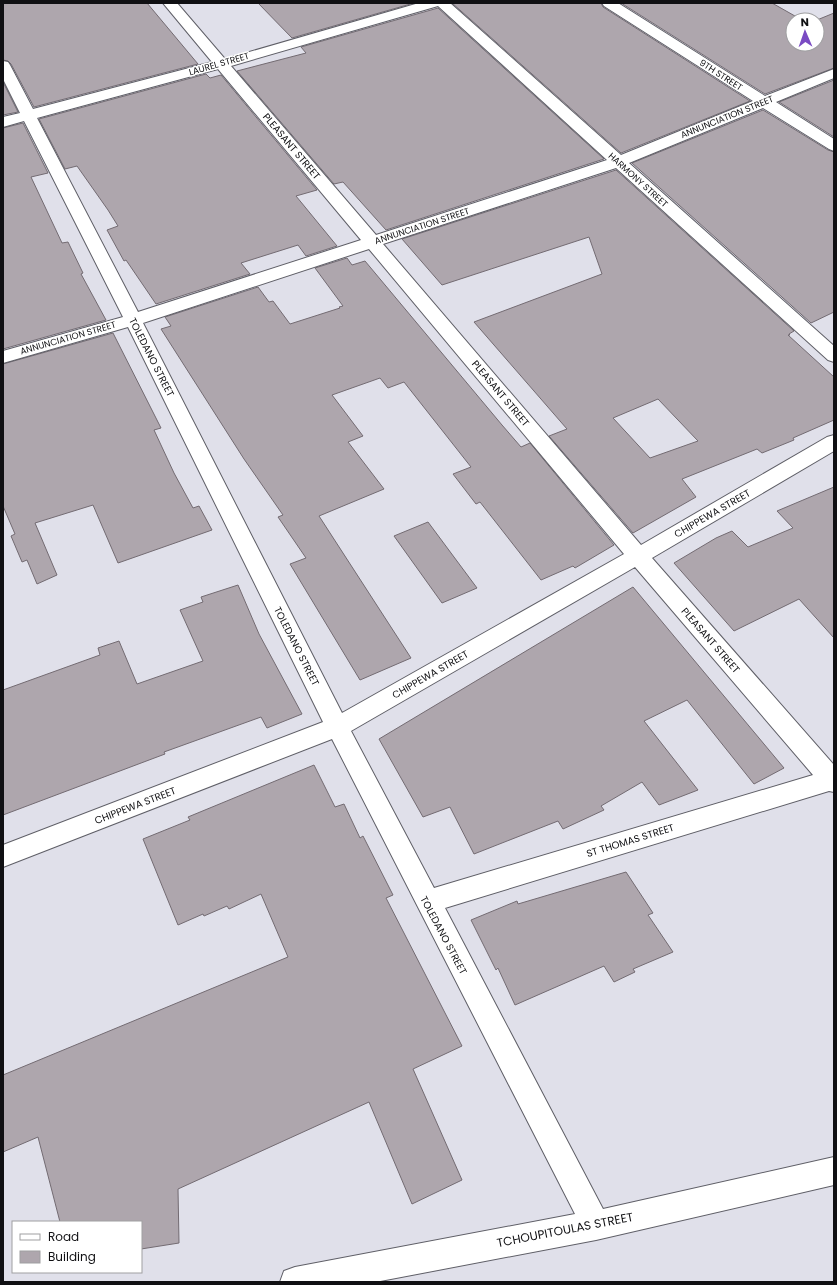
<svg xmlns="http://www.w3.org/2000/svg" width="837" height="1285" viewBox="0 0 837 1285" font-family="Poppins,sans-serif">
  <style>
    .building { fill: #aea6ad; stroke: #736b72; fill-rule: evenodd }
    .lines { fill: none; stroke-linecap: round; stroke-linejoin: round }
    .minor-casing { stroke: #5f5f67; stroke-width: 2 }
    .minor { fill: #fff; fill-rule: evenodd }
    .labels { text-anchor: middle; stroke-width: 3; stroke-linejoin: round; paint-order: stroke }
    .far-street-label { font-size: 9px; fill: #101013; stroke: #fff }
    .street-label { font-size: 10px; fill: #101013; stroke: #fff }
    .near-street-label { font-size: 12px; fill: #101013; stroke: #fff }
  </style>
  <rect width="100%" height="100%" fill="#e0e0ea"/>
  <g class="building">
    <polygon points="3,3 147,3 198,64 34,107 11,64 8,61 3,60"/>
    <polygon points="258,3 414,3 292,38"/>
    <polygon points="452,3 601,3 603,7 750,101 621,153"/>
    <polygon points="621,3 772,3 802,20 793,20 793,44 817,44 817,20 834,13 834,68 765,94"/>
    <polygon points="438,8 604,159 386,230 343,182 334,184 237,71 306,53 301,47"/>
    <polygon points="206,74 210,78 221,75 317,190 296,196 337,246 306,256 298,245 241,263 250,274 156,304 126,260 124,261 107,230 118,226 108,210 77,166 65,169 39,119"/>
    <polygon points="834,80 834,137 779,102"/>
    <polygon points="3,82 18,112 3,115"/>
    <polygon points="763,110 828,150 834,152 834,312 811,323 632,163"/>
    <polygon points="23,123 48,173 31,177 62,243 68,242 83,273 81,274 106,320 3,349 3,128"/>
    <path d="M616 170 794 331 789 334 790 335H788L834 377V420L793 438 794 440 762 453 757 449 682 479 696 497 633 533 549 436 567 429 474 322 602 274 589 237 442 285 402 239ZM658 399 698 441 650 458 613 418Z"/>
    <polygon points="347,258 352,265 365,261 502,425 521,447 530,443 614,545 575,568 573,566 541,580 480,502 476,504 453,474 471,467 404,382 388,388 380,378 332,395 363,436 348,442 384,489 319,516 411,658 360,680 290,564 306,558 278,517 283,515 244,459 161,329 171,326 165,317 258,287 269,302 273,301 290,324 340,308 339,307 343,306 315,268"/>
    <polygon points="113,333 161,428 154,430 174,473 193,508 199,506 212,530 118,563 93,505 35,523 57,575 37,584 27,560 22,562 11,536 15,534 3,506 3,364"/>
    <polygon points="834,487 834,638 799,599 734,631 674,563 716,538 732,531 748,547 793,528 777,511"/>
    <polygon points="428,522 477,588 442,603 394,536"/>
    <polygon points="238,585 259,634 302,714 267,728 261,717 164,752 165,754 3,815 3,690 100,655 98,648 119,641 137,684 203,661 180,610 203,602 201,597"/>
    <polygon points="633,587 784,768 754,784 687,700 644,721 698,790 659,805 642,782 601,806 604,810 563,829 558,821 474,854 450,807 423,817 379,739"/>
    <polygon points="314,765 335,807 344,804 360,838 363,836 393,895 386,898 462,1046 413,1069 462,1180 412,1204 369,1102 178,1189 179,1243 141,1249 141,1222 60,1222 38,1137 3,1152 3,1075 288,957 261,894 229,909 227,906 204,916 203,914 178,925 143,839 190,820 188,817"/>
    <polygon points="626,872 653,913 648,915 673,952 633,969 635,972 614,982 604,966 515,1005 498,968 496,970 471,920 517,901 518,904"/>
  </g>
  <g class="lines">
    <defs>
      <path id="minor" d="M163 3H177L225 59 419 3H450L621 155 753 101 604 6 602 3H618L765 96 834 69V78L776 102 834 139V151L829 149 763 108 629 163 834 346V362L828 360 616 168 383 244 641 545 827 437 834 435V451L652 558 834 765V792L829 791 445 908 603 1209 834 1157V1185L596 1240 375 1282H280L284 1271 295 1267 575 1214 332 739 3 867V845L323 722 128 327 3 363V351L123 317 24 121 3 127V117L20 113 3 79V61L8 62 10 65 33 109 212 62ZM438 6 607 160 376 235 231 66ZM218 69 361 240 138 312 37 118ZM369 249 624 554 342 713 143 323ZM635 567 813 775 434 888 351 731Z"/>
    </defs>
    <use href="#minor" class="minor-casing"/>
    <use href="#minor" class="minor"/>
  </g>
  <g class="labels">
    <g class="far-street-label">
      <text transform="translate(219 64) rotate(-16)" y="3">LAUREL STREET</text>
      <text transform="translate(721 75) rotate(33)" y="3">9TH STREET</text>
      <text transform="translate(727 117) rotate(-22)" y="3">ANNUNCIATION STREET</text>
      <text transform="translate(638 180) rotate(42)" y="3">HARMONY STREET</text>
      <text transform="translate(422 226) rotate(-18)" y="3">ANNUNCIATION STREET</text>
      <text transform="translate(68 338) rotate(-16)" y="3">ANNUNCIATION STREET</text>
    </g>
    <g class="street-label">
      <text transform="translate(292 146) rotate(50)" y="4">PLEASANT STREET</text>
      <text transform="translate(152 357) rotate(63)" y="4">TOLEDANO STREET</text>
      <text transform="translate(501 393) rotate(50)" y="4">PLEASANT STREET</text>
      <text transform="translate(712 513) rotate(-30)" y="4">CHIPPEWA STREET</text>
      <text transform="translate(711 640) rotate(49)" y="4">PLEASANT STREET</text>
      <text transform="translate(297 646) rotate(63)" y="4">TOLEDANO STREET</text>
      <text transform="translate(430 674) rotate(-30)" y="4">CHIPPEWA STREET</text>
      <text transform="translate(135 805) rotate(-21)" y="4">CHIPPEWA STREET</text>
      <text transform="translate(630 840) rotate(-17)" y="4">ST THOMAS STREET</text>
      <text transform="translate(444 935) rotate(62)" y="4">TOLEDANO STREET</text>
    </g>
    <g class="near-street-label">
      <text transform="translate(565 1230) rotate(-11)" y="4">TCHOUPITOULAS STREET</text>
    </g>
  </g>
  <rect width="837" height="1285" fill="none" stroke="#101013" stroke-width="8"/>
  <rect x="12" y="1221" width="130" height="52" fill="#ffffff" stroke="#9f9fa1"/>
  <rect x="20" y="1234" width="20" height="6" fill="#ffffff" stroke="#9f9fa1"/>
  <text x="48" y="1241" font-size="12" fill="#101013">Road</text>
  <rect x="20" y="1251" width="20" height="12" fill="#aea6ad" stroke="#9f9fa1"/>
  <text x="48" y="1261" font-size="12" fill="#101013">Building</text>
  <g transform="translate(805 32) rotate(358)"><circle r="19" fill="#ffffff" stroke="#9f9fa1"/>
  <path d="M0-3L7 15L0 10L-7 15Z" fill="#7a4bc3"/>
  <text y="-6" font-size="11" font-weight="bold" text-anchor="middle" fill="#101013">N</text>
  </g>
</svg>
